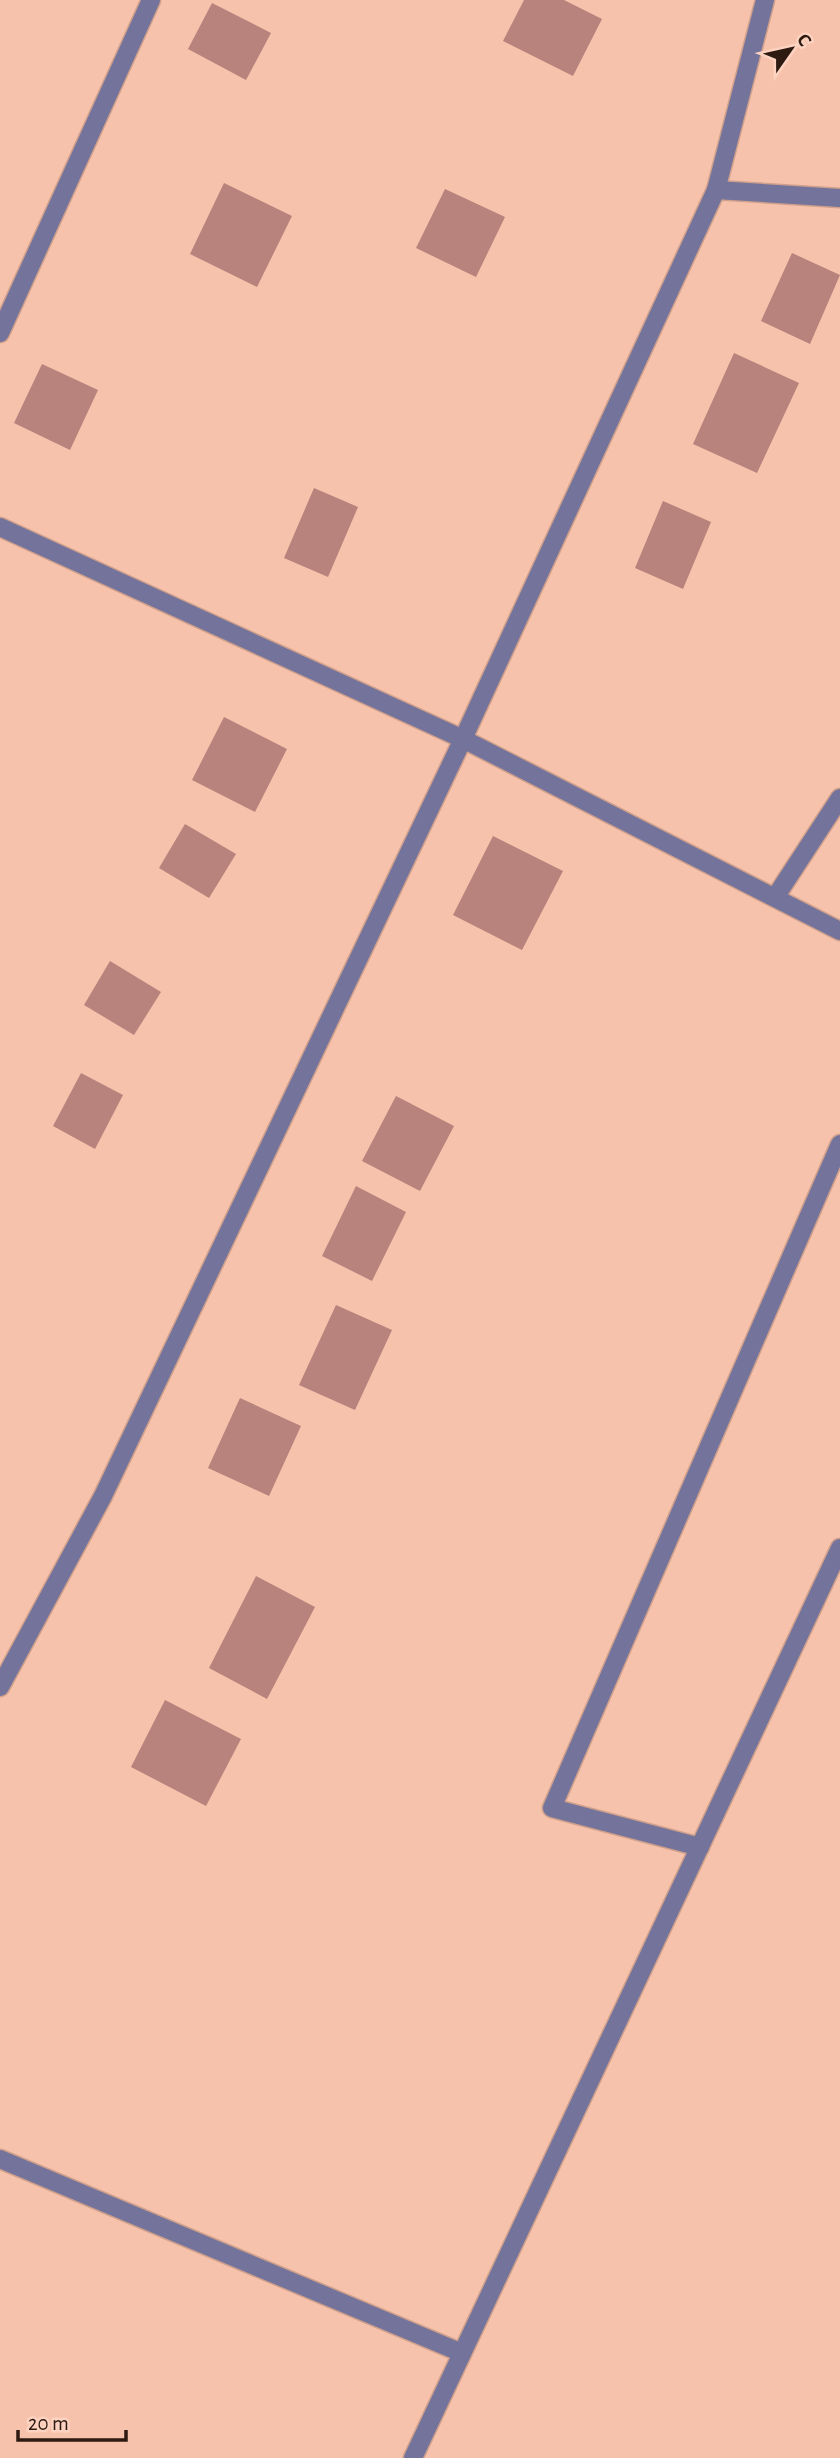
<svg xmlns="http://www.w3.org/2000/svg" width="840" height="2458" viewBox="0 0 840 2458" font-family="'Alegreya Sans',sans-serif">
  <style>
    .building { fill: #b8827d }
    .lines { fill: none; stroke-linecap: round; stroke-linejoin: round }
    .minor-casing { stroke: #cfa08c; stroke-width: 21 }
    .minor { stroke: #73739b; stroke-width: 18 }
  </style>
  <rect width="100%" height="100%" fill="#f7c2ab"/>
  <g class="building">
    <polygon points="524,0 564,0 602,19 573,76 503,41"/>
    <polygon points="212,3 271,33 246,80 188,49"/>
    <polygon points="224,183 292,216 257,287 190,254"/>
    <polygon points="445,189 505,217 476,277 416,248"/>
    <polygon points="792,253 840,275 810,344 761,321"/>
    <polygon points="734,353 799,383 757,473 693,444"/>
    <polygon points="42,364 98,390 70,450 14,423"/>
    <polygon points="314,488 358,507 328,577 284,558"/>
    <polygon points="663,501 711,522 683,589 635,568"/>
    <polygon points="224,717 287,749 255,812 192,780"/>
    <polygon points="185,824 236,854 209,898 159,868"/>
    <polygon points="493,836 563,871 522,950 453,915"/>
    <polygon points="110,961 161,992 134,1035 84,1005"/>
    <polygon points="81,1073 123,1095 95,1149 53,1126"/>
    <polygon points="396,1096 454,1126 420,1191 362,1161"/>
    <polygon points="356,1186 406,1212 372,1281 322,1256"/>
    <polygon points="336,1305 392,1330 355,1410 299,1385"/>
    <polygon points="240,1398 301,1426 269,1496 208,1468"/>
    <polygon points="256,1576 315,1607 267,1699 209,1668"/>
    <polygon points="165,1700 241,1739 206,1806 131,1767"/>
  </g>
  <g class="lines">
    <defs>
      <g id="minor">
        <polyline points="716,190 840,198"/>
        <polyline points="0,333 151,0"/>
        <polyline points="0,527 463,739 840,931"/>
        <polyline points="776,896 840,798"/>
        <polyline points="0,1687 103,1496 463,739 716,190 765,0"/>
        <polyline points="700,1847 552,1808 840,1144"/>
        <polyline points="0,2159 462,2353"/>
        <polyline points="413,2458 840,1548"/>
      </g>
    </defs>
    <use href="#minor" class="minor-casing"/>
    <use href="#minor" class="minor"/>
  </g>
  <g transform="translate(791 49) rotate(56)" stroke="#fdd2c0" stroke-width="5" paint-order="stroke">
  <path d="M0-5L12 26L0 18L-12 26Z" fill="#2d1a11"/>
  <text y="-10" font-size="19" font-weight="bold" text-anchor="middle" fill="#2d1a11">С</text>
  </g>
  <path d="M18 2430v10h108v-10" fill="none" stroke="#2d1a11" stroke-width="3.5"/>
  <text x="28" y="2430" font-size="21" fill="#2d1a11" stroke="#fdd2c0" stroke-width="5" paint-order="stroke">20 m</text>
</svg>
